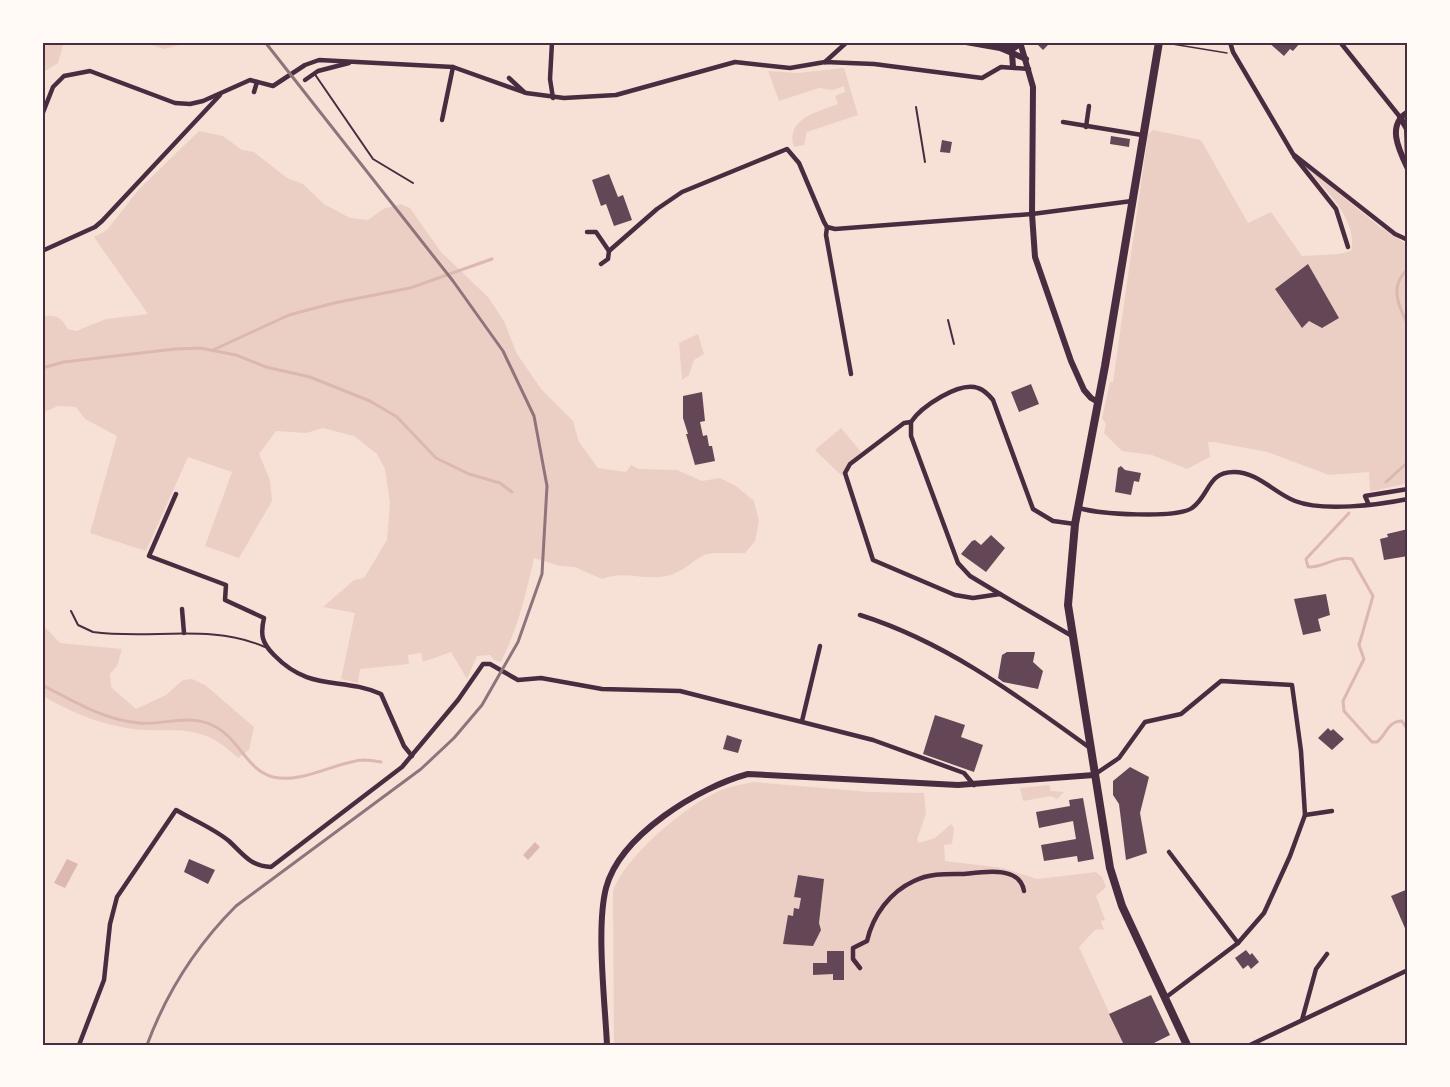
<svg xmlns="http://www.w3.org/2000/svg" width="1450" height="1087" viewBox="0 0 1450 1087" font-family="Poppins,sans-serif">
  <style>
    .green { fill: #ebcfc5 }
    .water { fill: #dcb8b0 }
    .lines { fill: none; stroke-linecap: round; stroke-linejoin: round }
    .stream { stroke: #dcb8b0; stroke-width: 3 }
    .building { fill: #644757 }
    .path { stroke: #4a2c40; stroke-width: 1.5 }
    .service { stroke: #4a2c40; stroke-width: 2 }
    .minor { stroke: #4a2c40; stroke-width: 4.5 }
    .tertiary { stroke: #4a2c40; stroke-width: 6 }
    .primary { stroke: #4a2c40; stroke-width: 8 }
    .rail { stroke: #8f747c; stroke-width: 3 }
    .neatline { fill: none; stroke: #4a2c40; stroke-width: 2 }
  </style>
  <rect width="100%" height="100%" fill="#f7e1d7"/>
  <g class="green">
    <polygon points="42,42 64,42 58,63 42,73"/>
    <polygon points="142,42 191,42 164,49"/>
    <path d="M844 68 858 115 807 132 804 145 794 147C785 119 817 112 838 104L835 96 845 92 844 86 833 90 819 88 779 101 768 71 798 73Z"/>
    <path d="M1153 130 1201 140 1248 223 1271 212 1302 256 1339 254 1351 251C1359 219 1322 187 1304 165L1380 227 1408 245V483L1370 492 1369 472 1329 475 1267 452 1214 442H1208L1210 457 1187 469 1152 455 1122 451 1104 433 1106 424 1102 418 1110 382H1113L1148 134Z"/>
    <path d="M199 131 223 136 242 150 254 152 287 178 303 184 324 204 350 218 368 220 383 209 401 204 410 208 441 252 488 297 504 321 517 354 542 390 573 421 579 442 598 468 626 472 631 465 639 469 677 470 702 481 720 478 736 486 754 501 759 521 755 541 745 553C733 554 719 552 707 554 699 555 682 574 666 576 642 581 625 570 602 579L575 567 560 566 534 558C526 594 518 628 501 662L494 660 490 655 477 656 467 679 451 652 423 662 421 653 408 655 409 664 360 669 358 683 341 679 355 613 323 607 354 580 364 578 387 540 390 503 385 469 377 454 354 436 323 428 306 433 276 431 259 454 270 480 272 501 239 558 205 546 232 472 188 457 146 551 90 533 117 436 85 419 76 407 58 406 42 413V316C56 314 61 317 68 329L76 331 106 319 148 314 94 237 107 230 139 189Z"/>
    <polygon points="698,334 704,354 694,360 689,375 682,380 679,343"/>
    <polygon points="841,428 861,452 848,463 842,476 815,450"/>
    <path d="M42 624 60 643 122 649 117 666 110 674 111 687 136 709 166 695 183 680 192 679 205 685 254 727 249 750 238 758C195 716 171 737 121 727 94 722 67 710 43 696Z"/>
    <path d="M754 782 870 792 924 793 926 813 917 840 919 843 935 838 951 824 954 828 952 844 944 845 945 861 1003 868 1037 879 1096 872 1102 877 1106 887 1096 896 1105 920 1101 921 1104 930 1096 929 1079 947 1124 1045H614L613 891C625 856 692 799 727 788 736 785 745 784 754 782Z"/>
    <polygon points="1049,785 1051,791 1064,792 1057,799 1051,796 1023,801 1020,788"/>
  </g>
  <g class="water">
    <polygon points="535,842 540,847 528,860 523,855"/>
    <polygon points="67,859 78,864 65,888 54,883"/>
  </g>
  <g class="lines">
    <g class="stream">
      <path d="M1408 269C1389 286 1398 305 1408 325"/>
      <polyline points="213,350 289,315 334,303 410,288 492,259"/>
      <polyline points="42,368 64,362 175,349 200,348 236,355 266,367 310,377 370,401 397,417 436,458 469,474 500,483 512,492"/>
      <polyline points="1386,482 1408,462"/>
      <path d="M1349 513 1306 559 1308 567C1323 568 1337 555 1352 559L1373 596 1359 645 1364 659 1343 701 1344 711 1372 742H1377C1386 735 1388 721 1402 721L1408 730"/>
      <path d="M42 685C74 701 103 720 139 723 164 725 188 714 212 725 239 737 245 769 273 777 302 784 335 762 363 760 369 760 376 761 381 762"/>
    </g>
  </g>
  <g class="building">
    <polygon points="1035,42 1051,42 1043,50"/>
    <polygon points="1268,42 1301,42 1293,51 1290,49 1284,56"/>
    <polygon points="1111,136 1130,139 1129,147 1110,144"/>
    <polygon points="942,140 952,142 950,153 940,152"/>
    <polygon points="609,174 618,197 623,195 632,220 614,226 606,204 601,206 592,180"/>
    <polygon points="1308,264 1339,318 1322,328 1309,321 1302,328 1275,289"/>
    <polygon points="1031,384 1039,404 1019,412 1011,392"/>
    <polygon points="702,392 705,421 700,422 703,436 707,435 709,446 712,446 715,461 695,465 686,434 688,434 683,418 683,396"/>
    <polygon points="1121,466 1125,470 1141,473 1139,482 1134,481 1131,495 1115,492 1118,468"/>
    <polygon points="1408,529 1408,556 1384,560 1380,539 1388,537 1387,534"/>
    <polygon points="991,535 1005,548 986,572 961,554 972,541 975,540 981,545"/>
    <polygon points="1326,594 1330,615 1318,619 1321,631 1303,635 1294,599"/>
    <polygon points="1007,652 1035,652 1033,662 1043,671 1038,689 1003,682 998,678 1002,655"/>
    <polygon points="935,715 965,725 961,737 983,745 974,772 923,754"/>
    <polygon points="1328,728 1331,731 1333,729 1344,739 1332,750 1318,738"/>
    <polygon points="727,735 742,740 738,753 723,749"/>
    <polygon points="1130,767 1149,777 1140,813 1147,853 1126,860 1119,804 1113,795 1113,781"/>
    <polygon points="1083,798 1094,859 1078,862 1077,856 1044,861 1041,845 1076,839 1073,821 1039,828 1036,812 1070,806 1069,800"/>
    <polygon points="189,859 215,870 208,884 184,872"/>
    <polygon points="798,875 824,879 819,923 821,930 813,946 783,944 788,915 793,916 794,908 799,909 801,898 794,897"/>
    <polygon points="1408,889 1408,935 1391,896"/>
    <polygon points="1246,950 1250,955 1252,953 1259,962 1251,969 1248,965 1243,969 1235,958"/>
    <polygon points="827,951 844,951 844,980 833,980 833,974 813,975 813,963 827,963"/>
    <polygon points="1151,995 1170,1035 1150,1045 1124,1045 1109,1014"/>
  </g>
  <g class="lines">
    <polyline class="path" points="1166,43 1227,53"/>
    <g class="service">
      <polyline points="314,73 373,159 413,183"/>
      <polyline points="916,107 925,162"/>
      <polyline points="948,320 954,344"/>
      <path d="M71 611 78 625 93 632C151 640 210 623 265 647"/>
    </g>
    <g class="minor">
      <polyline points="552,42 550,79 553,98"/>
      <polyline points="1230,42 1233,52 1293,154 1395,234 1408,240"/>
      <polyline points="1340,42 1400,117"/>
      <polyline points="825,62 847,42"/>
      <polyline points="509,78 524,92"/>
      <polyline points="305,80 318,71 349,63"/>
      <polyline points="254,92 257,82"/>
      <polyline points="42,115 53,87 64,76 90,71 175,103 190,104 203,101 250,80 273,86 305,65 319,60 453,67 526,93 564,98 616,95 735,62 790,68 825,62 874,64 982,78 1001,67 1029,69"/>
      <polyline points="442,120 453,67"/>
      <polyline points="1063,122 1142,135"/>
      <polyline points="1086,127 1089,106"/>
      <polyline points="1294,156 1336,209 1348,247"/>
      <polyline points="827,227 826,235 851,374"/>
      <polyline points="587,232 596,232 609,251"/>
      <polyline points="42,251 95,227 102,221 220,95"/>
      <polyline points="601,264 608,259 609,251 657,209 682,192 787,149 799,163 824,222 827,227 835,229 1032,214 1132,201"/>
      <polyline points="911,422 904,423 850,464 845,473 873,560 955,595 973,598 1000,594 1072,636"/>
      <path d="M176 494 149 556 226 585 225 600 264 618C260 635 262 643 274 655 311 693 341 676 381 694L404 746 412 756"/>
      <polyline points="1368,503 1365,496 1408,489"/>
      <path d="M1079 508C1099 514 1176 519 1192 508 1210 495 1207 472 1234 472 1258 472 1274 493 1295 501 1323 512 1378 505 1408 499"/>
      <path d="M1000 594 970 576 958 563 911 436V422C921 407 959 381 978 388 984 390 989 395 993 400L1033 509 1053 521 1075 524"/>
      <polyline points="182,609 184,633"/>
      <path d="M860 615C946 642 1018 696 1090 748"/>
      <polyline points="802,721 820,646"/>
      <polyline points="1094,775 1119,758 1145,722 1181,714 1221,681 1292,685 1301,751 1305,815 1290,856 1264,913 1238,943 1165,998"/>
      <polyline points="1305,815 1332,811"/>
      <polyline points="1169,852 1238,943"/>
      <path d="M860 968 853 959V948L867 941C873 915 890 892 914 881 930 873 947 874 964 874 982 872 1020 865 1024 891"/>
      <polyline points="1302,1020 1316,969 1327,954"/>
      <path d="M79 1045 104 980 110 924 117 897 176 810C193 820 213 828 229 841 243 854 250 866 271 867L402 767 458 700 483 664H490L518 680 541 678 602 689 680 691 873 740 964 773 974 785"/>
      <polyline points="1250,1045 1408,970"/>
    </g>
    <g class="tertiary">
      <polyline points="966,42 1000,48 1026,59"/>
      <polyline points="1020,42 1033,87 1032,214 1035,257 1071,361 1084,390 1091,398 1098,402"/>
      <polyline points="1001,47 1014,48 1020,44"/>
      <polyline points="1012,53 1013,67"/>
      <path d="M1408 112C1386 125 1399 150 1408 169"/>
      <polyline points="1400,117 1407,129 1408,162"/>
      <path d="M607 1045C605 1003 596 927 606 888 620 835 699 787 748 774L958 785 1094 775"/>
    </g>
    <polyline class="primary" points="1159,42 1105,366 1075,524 1068,605 1110,868 1122,906 1187,1045"/>
    <path class="rail" d="M147 1045C167 991 195 947 236 906L421 769 454 738 482 705 518 642 542 574 547 486 534 416 503 351 453 281 265 42"/>
  </g>
  <rect width="1450" height="1087" fill="none" stroke="#fffaf5" stroke-width="87"/>
  <rect x="44" y="44" width="1362" height="1000" class="neatline"/>
</svg>
